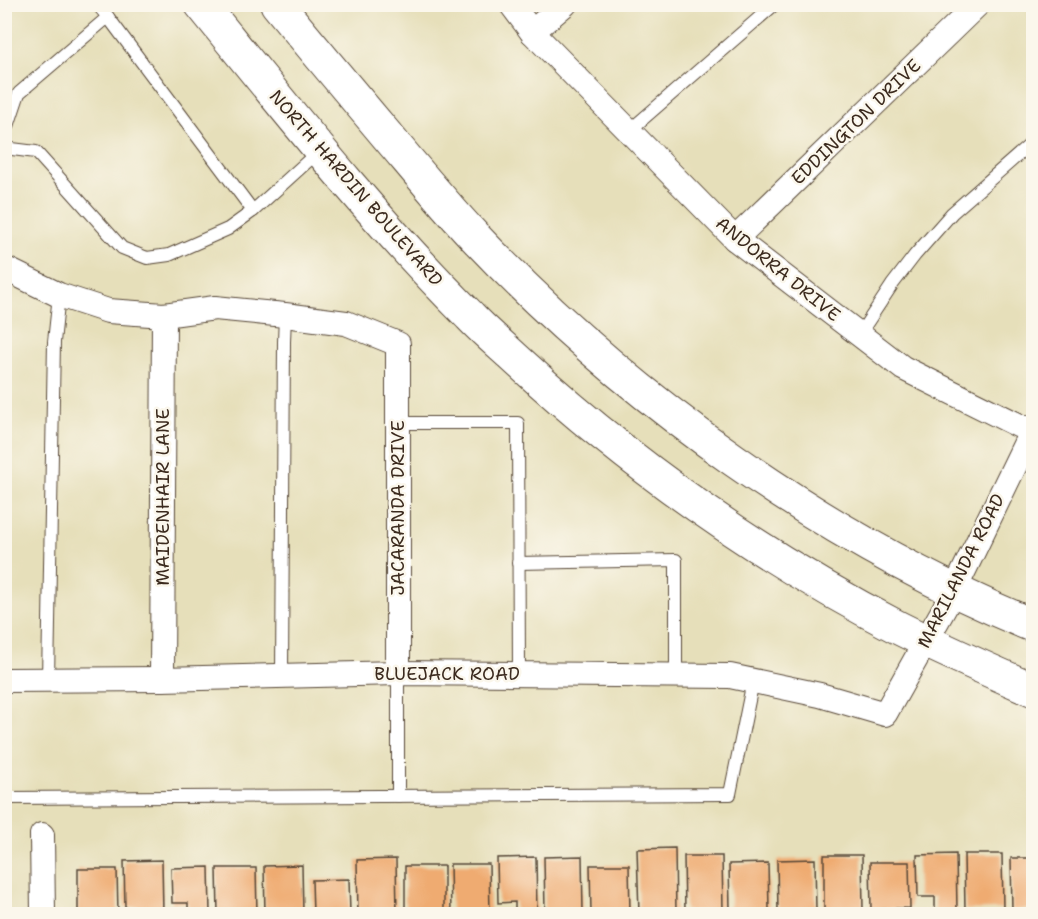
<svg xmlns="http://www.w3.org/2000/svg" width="1038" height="919" viewBox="0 0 1038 919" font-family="'Shantell Sans',sans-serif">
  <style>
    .building { fill: #efab71 }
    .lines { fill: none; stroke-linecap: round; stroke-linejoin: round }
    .lane-casing { stroke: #554535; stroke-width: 14 }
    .street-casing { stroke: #554535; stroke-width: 26 }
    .secondary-casing { stroke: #554535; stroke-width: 35 }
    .lane { stroke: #fff; stroke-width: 12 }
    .street { stroke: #fff; stroke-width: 24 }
    .secondary { stroke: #fff; stroke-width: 33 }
    .labels { text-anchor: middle; stroke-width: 5; stroke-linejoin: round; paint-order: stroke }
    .street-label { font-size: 18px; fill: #3b2a1e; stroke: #fbf7ec }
  </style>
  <rect width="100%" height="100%" fill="#fbf7ec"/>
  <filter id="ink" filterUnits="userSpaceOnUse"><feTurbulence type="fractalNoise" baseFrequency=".0167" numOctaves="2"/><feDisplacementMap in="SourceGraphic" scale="12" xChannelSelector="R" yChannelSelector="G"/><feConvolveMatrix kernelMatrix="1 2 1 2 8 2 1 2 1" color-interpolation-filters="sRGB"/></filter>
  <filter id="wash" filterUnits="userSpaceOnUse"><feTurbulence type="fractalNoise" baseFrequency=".008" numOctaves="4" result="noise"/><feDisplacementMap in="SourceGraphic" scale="24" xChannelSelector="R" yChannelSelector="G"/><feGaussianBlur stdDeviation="1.35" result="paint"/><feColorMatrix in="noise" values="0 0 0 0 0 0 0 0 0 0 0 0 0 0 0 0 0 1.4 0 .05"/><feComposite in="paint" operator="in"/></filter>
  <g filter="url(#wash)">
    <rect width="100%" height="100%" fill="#e6dfba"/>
    <g id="blocks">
      <g class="building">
        <polygon points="675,848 676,913 639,914 637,849"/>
        <polygon points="956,854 957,911 935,911 935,897 918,897 917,855"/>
        <polygon points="964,854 1002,854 1003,909 965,910"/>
        <polygon points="824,855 862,855 863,910 824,911"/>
        <polygon points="582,856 583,913 545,913 544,857"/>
        <polygon points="684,856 722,856 723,911 685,911"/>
        <polygon points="536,857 537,914 515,914 515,902 498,903 497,858"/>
        <polygon points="1011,858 1034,858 1034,909 1012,910"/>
        <polygon points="396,859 397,914 358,914 357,860"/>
        <polygon points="815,859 816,910 778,911 777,860"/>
        <polygon points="162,860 163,914 140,914 139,907 125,907 124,861"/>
        <polygon points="870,862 909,862 910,908 871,909"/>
        <polygon points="768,863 769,910 730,910 729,864"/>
        <polygon points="450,864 489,864 490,914 451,914"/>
        <polygon points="302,865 303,914 265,914 264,866"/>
        <polygon points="590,865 629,865 630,913 591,913"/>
        <rect x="405" y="866" width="39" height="48"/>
        <polygon points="209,867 210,914 188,914 188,903 172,903 171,868"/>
        <polygon points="217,868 256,868 257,914 218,914"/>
        <polygon points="78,869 117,869 118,914 78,914"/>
        <polygon points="349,879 350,914 313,914 312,880"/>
      </g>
    </g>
  </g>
  <g filter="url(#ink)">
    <use href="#blocks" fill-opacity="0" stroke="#554535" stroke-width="1.5"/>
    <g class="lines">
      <defs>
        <g id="lane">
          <polyline points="97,4 108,17"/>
          <polyline points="629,131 775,4"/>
          <polyline points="4,138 19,93 108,17 253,211 320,150"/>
          <polyline points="4,148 36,152 122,248 147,258 169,255 228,229 253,211"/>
          <polyline points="859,335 892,285 915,255 952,213 1034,141"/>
          <polyline points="399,423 518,423 519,674"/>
          <polyline points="518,563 676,560 676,676"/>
          <polyline points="282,676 284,342 285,315"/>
          <polyline points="48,679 54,342 59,295"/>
          <polyline points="398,796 398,673"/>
          <polyline points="4,798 730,794 753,681"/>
        </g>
        <g id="street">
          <polyline points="511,4 532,32 735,239 903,368 1034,433"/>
          <polyline points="532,32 565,4"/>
          <polyline points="735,239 978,4"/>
          <polyline points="4,268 59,295 108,311 164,315 215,308 285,315 346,323 398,344 398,673"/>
          <polyline points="162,679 164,315"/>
          <polyline points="4,680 162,679 398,673 730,676 820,695 885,714 954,591 1034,426"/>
          <polyline points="42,835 43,914"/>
        </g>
        <g id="secondary">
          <path d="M201 4C288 111 373 219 470 316 485 332 502 346 518 361 633 467 760 556 899 628 943 650 988 670 1034 690"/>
          <path d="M277 4C314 49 351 93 389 138 417 171 444 204 474 236 627 398 827 541 1034 626"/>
        </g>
      </defs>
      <use href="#lane" class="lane-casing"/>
      <use href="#street" class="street-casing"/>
      <use href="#secondary" class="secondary-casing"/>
      <use href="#lane" class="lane"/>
      <use href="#street" class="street"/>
      <use href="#secondary" class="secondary"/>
    </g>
  </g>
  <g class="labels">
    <g class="street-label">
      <text transform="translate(856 122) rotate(-44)" y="6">EDDINGTON DRIVE</text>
      <text transform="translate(356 188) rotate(49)" y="6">NORTH HARDIN BOULEVARD</text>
      <text transform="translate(778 269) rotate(39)" y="6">ANDORRA DRIVE</text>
      <text transform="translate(163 497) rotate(-90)" y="6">MAIDENHAIR LANE</text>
      <text transform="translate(398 508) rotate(-90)" y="6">JACARANDA DRIVE</text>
      <text transform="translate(961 571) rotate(-63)" y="6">MARILANDA ROAD</text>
      <text x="447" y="680">BLUEJACK ROAD</text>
    </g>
  </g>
  <rect width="1038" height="919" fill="none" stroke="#fbf7ec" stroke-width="24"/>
</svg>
